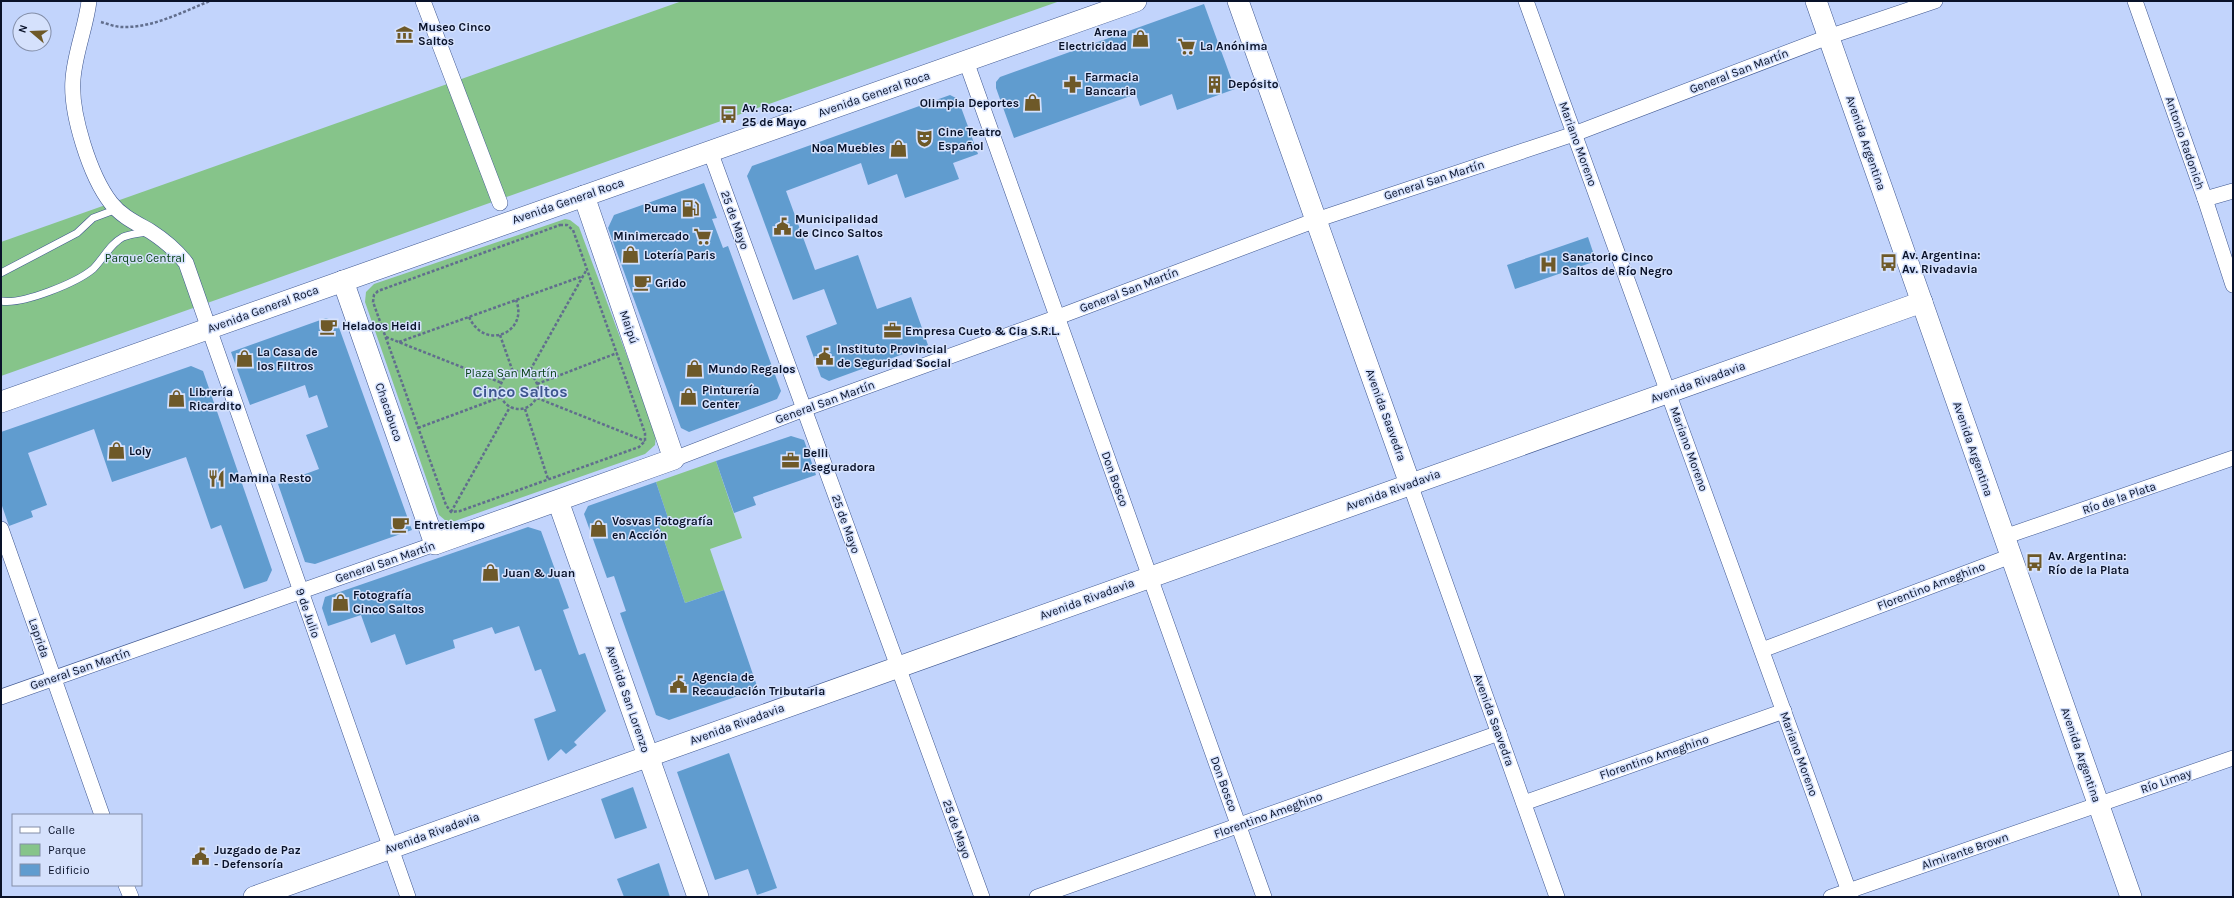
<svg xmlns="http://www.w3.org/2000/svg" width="2234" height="898" viewBox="0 0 2234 898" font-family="Karla,sans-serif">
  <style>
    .green { fill: #86c48a }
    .building { fill: #609ccf }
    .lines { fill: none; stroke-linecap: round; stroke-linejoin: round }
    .lane-casing { stroke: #3e568f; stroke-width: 8 }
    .street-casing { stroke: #3e568f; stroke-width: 16 }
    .secondary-casing { stroke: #3e568f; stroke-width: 22 }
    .path { stroke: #616e8d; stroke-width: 2.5; stroke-dasharray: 3 2; stroke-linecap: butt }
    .lane { stroke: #fff; stroke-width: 7 }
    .street { stroke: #fff; stroke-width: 15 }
    .secondary { stroke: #fff; stroke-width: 21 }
    .labels { text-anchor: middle; stroke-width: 3; stroke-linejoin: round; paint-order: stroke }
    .poi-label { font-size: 12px; font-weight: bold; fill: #091229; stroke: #d5e1fc; text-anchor: start }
    .street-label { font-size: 12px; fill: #091229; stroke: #d5e1fc }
    .park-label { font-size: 12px; fill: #084114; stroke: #d5e1fc }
    .district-label { font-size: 16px; font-weight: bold; fill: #3d558e; stroke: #d5e1fc }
  </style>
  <rect width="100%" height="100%" fill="#c2d4fc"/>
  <g class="green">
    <polygon points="682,1 1060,1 1,376 1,242"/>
    <polygon points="565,219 570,220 579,227 656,434 655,445 645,454 455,521 446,521 439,515 365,302 366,292 374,284"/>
    <polygon points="716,461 742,538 710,549 724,590 685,603 659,525 669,521 656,482"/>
  </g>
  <g class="building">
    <polygon points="1204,4 1235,89 1177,110 1172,94 1140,106 1136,94 1014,138 996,88 996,82 1000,77"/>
    <polygon points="950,95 958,99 978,154 953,163 959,179 905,198 897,174 868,185 861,163 786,191 815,270 858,255 877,309 911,297 928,345 829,381 821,377 806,336 837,324 824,289 793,300 747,176 752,166"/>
    <polygon points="704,183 717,218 712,219 723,248 728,246 781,391 777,399 689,432 681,428 608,228 614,215"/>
    <polygon points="1588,237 1596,261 1515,289 1507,265"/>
    <polygon points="326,318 337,322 412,530 315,564 305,562 278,484 319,469 306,435 328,427 317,395 309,398 305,385 250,405 231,352"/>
    <polygon points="191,366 203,371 272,570 267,581 244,589 221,525 211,529 186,457 112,482 94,429 28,453 47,505 31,511 33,517 9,526 1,503 1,432"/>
    <polygon points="791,436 804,440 816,475 753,497 756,505 734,513 716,461"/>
    <polygon points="656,482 669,521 659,525 685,603 724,590 758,689 669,720 656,715 620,613 626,611 614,576 607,578 584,514 588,506"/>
    <polygon points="528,527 541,531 569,608 563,610 579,655 585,653 606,711 574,742 577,745 566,754 561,749 548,761 534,719 556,711 541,669 535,671 519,626 495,634 492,627 453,640 455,648 406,665 395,634 371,643 361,615 328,626 322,608 325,597"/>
    <polygon points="729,753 777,888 757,895 748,869 715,880 677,772"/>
    <polygon points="633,787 647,828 615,839 601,799"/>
    <polygon points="659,863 670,897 624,897 617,879"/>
  </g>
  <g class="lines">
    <defs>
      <g id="lane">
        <polyline points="1,273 77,233 93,218 117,209"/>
        <path d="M1 301C22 305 76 283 93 269 103 259 110 244 123 237 130 234 140 233 147 232"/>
      </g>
      <g id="street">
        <path d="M89 1C86 27 75 52 73 79 70 113 90 176 111 203 121 216 136 223 150 231 164 240 176 250 186 263L408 897"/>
        <polyline points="423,1 500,203"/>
        <polyline points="1526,1 1851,897"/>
        <polyline points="2135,1 2205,199 2233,285"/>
        <polyline points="966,61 1264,897"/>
        <polyline points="710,151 982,897"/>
        <polyline points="2205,199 2233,191"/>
        <polyline points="674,459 804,409 1058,317 1316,220 1574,134 1828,37 1935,1"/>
        <polyline points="1410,484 1557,897"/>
        <polyline points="1,529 102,815"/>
        <polyline points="2004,537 2233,458"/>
        <polyline points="1762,650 2011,556"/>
        <polyline points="1,697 435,544"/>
        <polyline points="1524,803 1784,711"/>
        <polyline points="126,885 131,897"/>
        <polyline points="1037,897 1499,733"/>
        <polyline points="1831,897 2233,758"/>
      </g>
      <g id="secondary">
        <polyline points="1238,1 1410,484"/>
        <polyline points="1816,1 2131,897"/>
        <polyline points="343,281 435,544 674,459 584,196"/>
        <polyline points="1,402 1136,1"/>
        <polyline points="558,501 698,897"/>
        <polyline points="254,897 1922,302"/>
      </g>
    </defs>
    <use href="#lane" class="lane-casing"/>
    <use href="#street" class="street-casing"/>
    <use href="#secondary" class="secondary-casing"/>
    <g class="path">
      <path d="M101 22C108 24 116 27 122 27 153 28 182 12 210 1"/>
      <polygon points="560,225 567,225 573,230 645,433 645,441 639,447 460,511 451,512 446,505 373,302 374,295 378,291"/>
      <path d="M469 317C485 352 529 332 516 300"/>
      <polyline points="500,335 513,372"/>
      <polyline points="386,337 502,383"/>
      <polyline points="399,342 583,276"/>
      <circle cx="519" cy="390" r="19"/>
      <polyline points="528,374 587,269"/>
      <polyline points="537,384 617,353"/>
      <polyline points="537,398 645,441"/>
      <polyline points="525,409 548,479"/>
      <polyline points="418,428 501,397"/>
      <polyline points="451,512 510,407"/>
    </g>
    <use href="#lane" class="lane"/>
    <use href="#street" class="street"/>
    <use href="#secondary" class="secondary"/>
  </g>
  <defs>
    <symbol id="museum-bare" viewBox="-9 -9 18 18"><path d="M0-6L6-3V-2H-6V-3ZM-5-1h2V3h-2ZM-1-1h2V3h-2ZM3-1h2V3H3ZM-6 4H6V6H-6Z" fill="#6e5928" stroke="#d5e1fc" stroke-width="2.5" paint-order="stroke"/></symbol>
    <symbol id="shop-bare" viewBox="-9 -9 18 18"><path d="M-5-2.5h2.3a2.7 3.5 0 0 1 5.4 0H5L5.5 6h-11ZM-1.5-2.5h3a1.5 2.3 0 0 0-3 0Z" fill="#6e5928" stroke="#d5e1fc" stroke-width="2.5" paint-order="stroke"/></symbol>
    <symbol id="supermarket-bare" viewBox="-9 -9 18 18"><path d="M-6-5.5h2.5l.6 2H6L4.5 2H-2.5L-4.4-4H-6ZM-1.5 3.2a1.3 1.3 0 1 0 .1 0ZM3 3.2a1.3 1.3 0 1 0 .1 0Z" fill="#6e5928" stroke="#d5e1fc" stroke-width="2.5" paint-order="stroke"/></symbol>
    <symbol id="pharmacy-bare" viewBox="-9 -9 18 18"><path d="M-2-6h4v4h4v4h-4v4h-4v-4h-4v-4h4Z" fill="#6e5928" stroke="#d5e1fc" stroke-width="2.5" paint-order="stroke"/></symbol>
    <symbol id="building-bare" viewBox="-9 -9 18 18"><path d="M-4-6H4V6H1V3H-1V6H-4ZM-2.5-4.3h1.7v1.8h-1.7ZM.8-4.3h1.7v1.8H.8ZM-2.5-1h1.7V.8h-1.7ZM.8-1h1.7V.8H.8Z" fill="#6e5928" stroke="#d5e1fc" stroke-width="2.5" paint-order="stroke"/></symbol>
    <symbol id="bus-bare" viewBox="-9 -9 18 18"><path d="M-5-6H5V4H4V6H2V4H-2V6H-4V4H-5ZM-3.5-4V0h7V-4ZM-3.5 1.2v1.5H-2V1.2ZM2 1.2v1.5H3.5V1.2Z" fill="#6e5928" stroke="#d5e1fc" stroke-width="2.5" paint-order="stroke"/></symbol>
    <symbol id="theatre-bare" viewBox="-9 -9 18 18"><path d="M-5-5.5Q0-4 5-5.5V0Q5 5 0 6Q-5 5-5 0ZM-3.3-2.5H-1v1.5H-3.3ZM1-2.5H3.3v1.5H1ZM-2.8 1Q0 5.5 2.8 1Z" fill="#6e5928" stroke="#d5e1fc" stroke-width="2.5" paint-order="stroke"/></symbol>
    <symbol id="fuel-bare" viewBox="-9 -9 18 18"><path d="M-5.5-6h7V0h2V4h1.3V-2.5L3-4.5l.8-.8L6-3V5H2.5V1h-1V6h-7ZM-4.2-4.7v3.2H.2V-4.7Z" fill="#6e5928" stroke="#d5e1fc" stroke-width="2.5" paint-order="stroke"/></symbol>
    <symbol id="civic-bare" viewBox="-9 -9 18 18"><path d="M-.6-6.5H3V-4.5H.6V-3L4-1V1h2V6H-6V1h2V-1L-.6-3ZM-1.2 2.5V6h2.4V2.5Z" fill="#6e5928" stroke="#d5e1fc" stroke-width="2.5" paint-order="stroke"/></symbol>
    <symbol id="hospital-bare" viewBox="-9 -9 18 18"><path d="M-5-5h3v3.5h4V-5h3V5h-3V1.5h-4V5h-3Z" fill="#6e5928" stroke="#d5e1fc" stroke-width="2.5" paint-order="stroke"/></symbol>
    <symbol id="cafe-bare" viewBox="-9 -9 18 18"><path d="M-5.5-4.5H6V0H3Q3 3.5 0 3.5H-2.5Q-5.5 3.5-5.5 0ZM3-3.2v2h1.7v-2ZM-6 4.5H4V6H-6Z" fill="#6e5928" stroke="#d5e1fc" stroke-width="2.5" paint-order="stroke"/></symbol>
    <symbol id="office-bare" viewBox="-9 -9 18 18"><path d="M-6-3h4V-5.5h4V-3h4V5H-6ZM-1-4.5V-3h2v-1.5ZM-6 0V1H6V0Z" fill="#6e5928" stroke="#d5e1fc" stroke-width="2.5" paint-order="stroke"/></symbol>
    <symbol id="restaurant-bare" viewBox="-9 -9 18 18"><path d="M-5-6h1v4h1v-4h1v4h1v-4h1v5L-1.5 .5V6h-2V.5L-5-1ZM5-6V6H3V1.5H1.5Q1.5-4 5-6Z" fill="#6e5928" stroke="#d5e1fc" stroke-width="2.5" paint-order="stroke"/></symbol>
  </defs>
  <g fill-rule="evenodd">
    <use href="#museum-bare" x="392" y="22" width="25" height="25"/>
    <use href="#shop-bare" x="1128" y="26" width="25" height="25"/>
    <use href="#supermarket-bare" x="1174" y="34" width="25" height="25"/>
    <use href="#pharmacy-bare" x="1060" y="72" width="25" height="25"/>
    <use href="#building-bare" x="1202" y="72" width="25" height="25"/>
    <use href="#shop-bare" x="1020" y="90" width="25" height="25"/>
    <use href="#bus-bare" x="716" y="102" width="25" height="25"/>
    <use href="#theatre-bare" x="912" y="126" width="25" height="25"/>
    <use href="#shop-bare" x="886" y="136" width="25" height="25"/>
    <use href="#fuel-bare" x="678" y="196" width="25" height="25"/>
    <use href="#civic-bare" x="770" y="214" width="25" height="25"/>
    <use href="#supermarket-bare" x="690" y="224" width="25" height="25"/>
    <use href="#shop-bare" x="618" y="242" width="25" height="25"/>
    <use href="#bus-bare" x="1876" y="250" width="25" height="25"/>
    <use href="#hospital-bare" x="1536" y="252" width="25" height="25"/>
    <use href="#cafe-bare" x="630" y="270" width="25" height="25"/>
    <use href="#cafe-bare" x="316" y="314" width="25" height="25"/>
    <use href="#office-bare" x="880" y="318" width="25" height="25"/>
    <use href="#civic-bare" x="812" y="344" width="25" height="25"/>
    <use href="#shop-bare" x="232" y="346" width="25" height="25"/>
    <use href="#shop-bare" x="682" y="356" width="25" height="25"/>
    <use href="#shop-bare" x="676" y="384" width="25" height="25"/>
    <use href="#shop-bare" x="164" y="386" width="25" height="25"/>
    <use href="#shop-bare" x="104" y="438" width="25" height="25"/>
    <use href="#office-bare" x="778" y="448" width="25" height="25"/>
    <use href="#restaurant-bare" x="204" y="466" width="25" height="25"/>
    <use href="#cafe-bare" x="388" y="512" width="25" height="25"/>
    <use href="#shop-bare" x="586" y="516" width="25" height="25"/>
    <use href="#bus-bare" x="2022" y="550" width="25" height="25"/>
    <use href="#shop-bare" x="478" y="560" width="25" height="25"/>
    <use href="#shop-bare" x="328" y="590" width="25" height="25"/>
    <use href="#civic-bare" x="666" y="672" width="25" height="25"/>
    <use href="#civic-bare" x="188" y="844" width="25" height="25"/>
  </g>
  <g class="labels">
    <g class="poi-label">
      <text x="418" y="31">Museo Cinco<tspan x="418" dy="14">Saltos</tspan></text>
      <text x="1127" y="36" text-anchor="end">Arena<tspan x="1127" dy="14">Electricidad</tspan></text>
      <text x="1200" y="50">La Anónima</text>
      <text x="1085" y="81">Farmacia<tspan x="1085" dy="14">Bancaria</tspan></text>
      <text x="1228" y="88">Depósito</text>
      <text x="1019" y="107" text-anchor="end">Olimpia Deportes</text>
      <text x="742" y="112">Av. Roca:<tspan x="742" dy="14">25 de Mayo</tspan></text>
      <text x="938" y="136">Cine Teatro<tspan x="938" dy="14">Español</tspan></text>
      <text x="885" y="152" text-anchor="end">Noa Muebles</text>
      <text x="677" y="212" text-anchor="end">Puma</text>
      <text x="795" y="223">Municipalidad<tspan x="795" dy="14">de Cinco Saltos</tspan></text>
      <text x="689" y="240" text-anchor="end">Minimercado</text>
      <text x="644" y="259">Lotería Paris</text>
      <text x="1902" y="259">Av. Argentina:<tspan x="1902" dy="14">Av. Rivadavia</tspan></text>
      <text x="1562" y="261">Sanatorio Cinco<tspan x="1562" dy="14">Saltos de Río Negro</tspan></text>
      <text x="655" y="287">Grido</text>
      <text x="342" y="330">Helados Heidi</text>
      <text x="905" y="335">Empresa Cueto &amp; Cia S.R.L.</text>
      <text x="837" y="353">Instituto Provincial<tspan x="837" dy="14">de Seguridad Social</tspan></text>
      <text x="257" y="356">La Casa de<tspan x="257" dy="14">los Filtros</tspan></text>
      <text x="708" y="373">Mundo Regalos</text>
      <text x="702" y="394">Pinturería<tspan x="702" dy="14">Center</tspan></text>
      <text x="189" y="396">Librería<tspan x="189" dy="14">Ricardito</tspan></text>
      <text x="129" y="455">Loly</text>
      <text x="803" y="457">Belli<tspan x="803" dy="14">Aseguradora</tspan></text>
      <text x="229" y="482">Mamina Resto</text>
      <text x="612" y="525">Vosvas Fotografía<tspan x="612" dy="14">en Acción</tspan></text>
      <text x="414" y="529">Entretiempo</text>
      <text x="2048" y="560">Av. Argentina:<tspan x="2048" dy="14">Río de la Plata</tspan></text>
      <text x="503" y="577">Juan &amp; Juan</text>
      <text x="353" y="599">Fotografía<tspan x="353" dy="14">Cinco Saltos</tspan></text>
      <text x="692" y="681">Agencia de<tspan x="692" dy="14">Recaudación Tributaria</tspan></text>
      <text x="214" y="854">Juzgado de Paz<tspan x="214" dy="14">- Defensoría</tspan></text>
    </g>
    <g class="street-label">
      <text transform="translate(1739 71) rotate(-21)" y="4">General San Martín</text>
      <text transform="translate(874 94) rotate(-19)" y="4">Avenida General Roca</text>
      <text transform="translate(1866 143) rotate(71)" y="4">Avenida Argentina</text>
      <text transform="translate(2185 143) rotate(71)" y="4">Antonio Radonich</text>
      <text transform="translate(1578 144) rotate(70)" y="4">Mariano Moreno</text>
      <text transform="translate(1434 180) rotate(-18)" y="4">General San Martín</text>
      <text transform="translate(568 201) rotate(-19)" y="4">Avenida General Roca</text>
      <text transform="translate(735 220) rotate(70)" y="4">25 de Mayo</text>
      <text transform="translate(1129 290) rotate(-21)" y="4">General San Martín</text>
      <text transform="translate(263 309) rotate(-20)" y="4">Avenida General Roca</text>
      <text transform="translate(629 327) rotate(71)" y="4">Maipú</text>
      <text transform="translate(1698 382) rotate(-20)" y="4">Avenida Rivadavia</text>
      <text transform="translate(825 402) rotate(-20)" y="4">General San Martín</text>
      <text transform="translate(389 412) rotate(71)" y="4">Chacabuco</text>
      <text transform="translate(1386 415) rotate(70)" y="4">Avenida Saavedra</text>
      <text transform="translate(1689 449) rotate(70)" y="4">Mariano Moreno</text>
      <text transform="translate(1973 449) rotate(71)" y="4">Avenida Argentina</text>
      <text transform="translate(1115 479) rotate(70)" y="4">Don Bosco</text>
      <text transform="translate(1393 490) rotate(-20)" y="4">Avenida Rivadavia</text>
      <text transform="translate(2119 498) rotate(-19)" y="4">Río de la Plata</text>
      <text transform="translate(846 524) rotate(70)" y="4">25 de Mayo</text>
      <text transform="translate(385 562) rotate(-19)" y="4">General San Martín</text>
      <text transform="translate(1931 586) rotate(-21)" y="4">Florentino Ameghino</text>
      <text transform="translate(1087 599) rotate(-20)" y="4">Avenida Rivadavia</text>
      <text transform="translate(308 613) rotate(71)" y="4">9 de Julio</text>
      <text transform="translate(39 638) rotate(71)" y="4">Laprida</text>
      <text transform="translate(80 669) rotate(-19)" y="4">General San Martín</text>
      <text transform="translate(628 699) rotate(71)" y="4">Avenida San Lorenzo</text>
      <text transform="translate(1494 720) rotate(70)" y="4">Avenida Saavedra</text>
      <text transform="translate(737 724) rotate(-20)" y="4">Avenida Rivadavia</text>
      <text transform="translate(1799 754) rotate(70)" y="4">Mariano Moreno</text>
      <text transform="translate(2081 755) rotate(71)" y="4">Avenida Argentina</text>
      <text transform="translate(1654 757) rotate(-19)" y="4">Florentino Ameghino</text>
      <text transform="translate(2166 781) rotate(-19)" y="4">Río Limay</text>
      <text transform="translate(1224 784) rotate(70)" y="4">Don Bosco</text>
      <text transform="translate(1268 815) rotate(-20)" y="4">Florentino Ameghino</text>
      <text transform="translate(957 829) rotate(70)" y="4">25 de Mayo</text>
      <text transform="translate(432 833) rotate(-20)" y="4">Avenida Rivadavia</text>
      <text transform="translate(1965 851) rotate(-19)" y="4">Almirante Brown</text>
    </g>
    <g class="park-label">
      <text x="145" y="262">Parque Central</text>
      <text x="511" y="377">Plaza San Martín</text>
    </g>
    <g class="district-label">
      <text x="520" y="397">Cinco Saltos</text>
    </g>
  </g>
  <rect width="2234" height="898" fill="none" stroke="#091229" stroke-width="4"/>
  <rect x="12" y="814" width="130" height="72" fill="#d5e1fc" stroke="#838ea8"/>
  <rect x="20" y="827" width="20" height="6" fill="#ffffff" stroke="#838ea8"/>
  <text x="48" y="834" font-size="12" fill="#091229">Calle</text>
  <rect x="20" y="844" width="20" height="12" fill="#86c48a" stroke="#838ea8"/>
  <text x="48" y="854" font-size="12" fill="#091229">Parque</text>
  <rect x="20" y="864" width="20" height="12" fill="#609ccf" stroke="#838ea8"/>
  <text x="48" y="874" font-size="12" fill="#091229">Edificio</text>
  <g transform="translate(32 32) rotate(289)"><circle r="19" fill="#d5e1fc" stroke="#838ea8"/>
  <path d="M0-3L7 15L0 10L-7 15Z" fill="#6e5928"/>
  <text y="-6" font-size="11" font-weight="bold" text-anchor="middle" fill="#091229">N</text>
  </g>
</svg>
